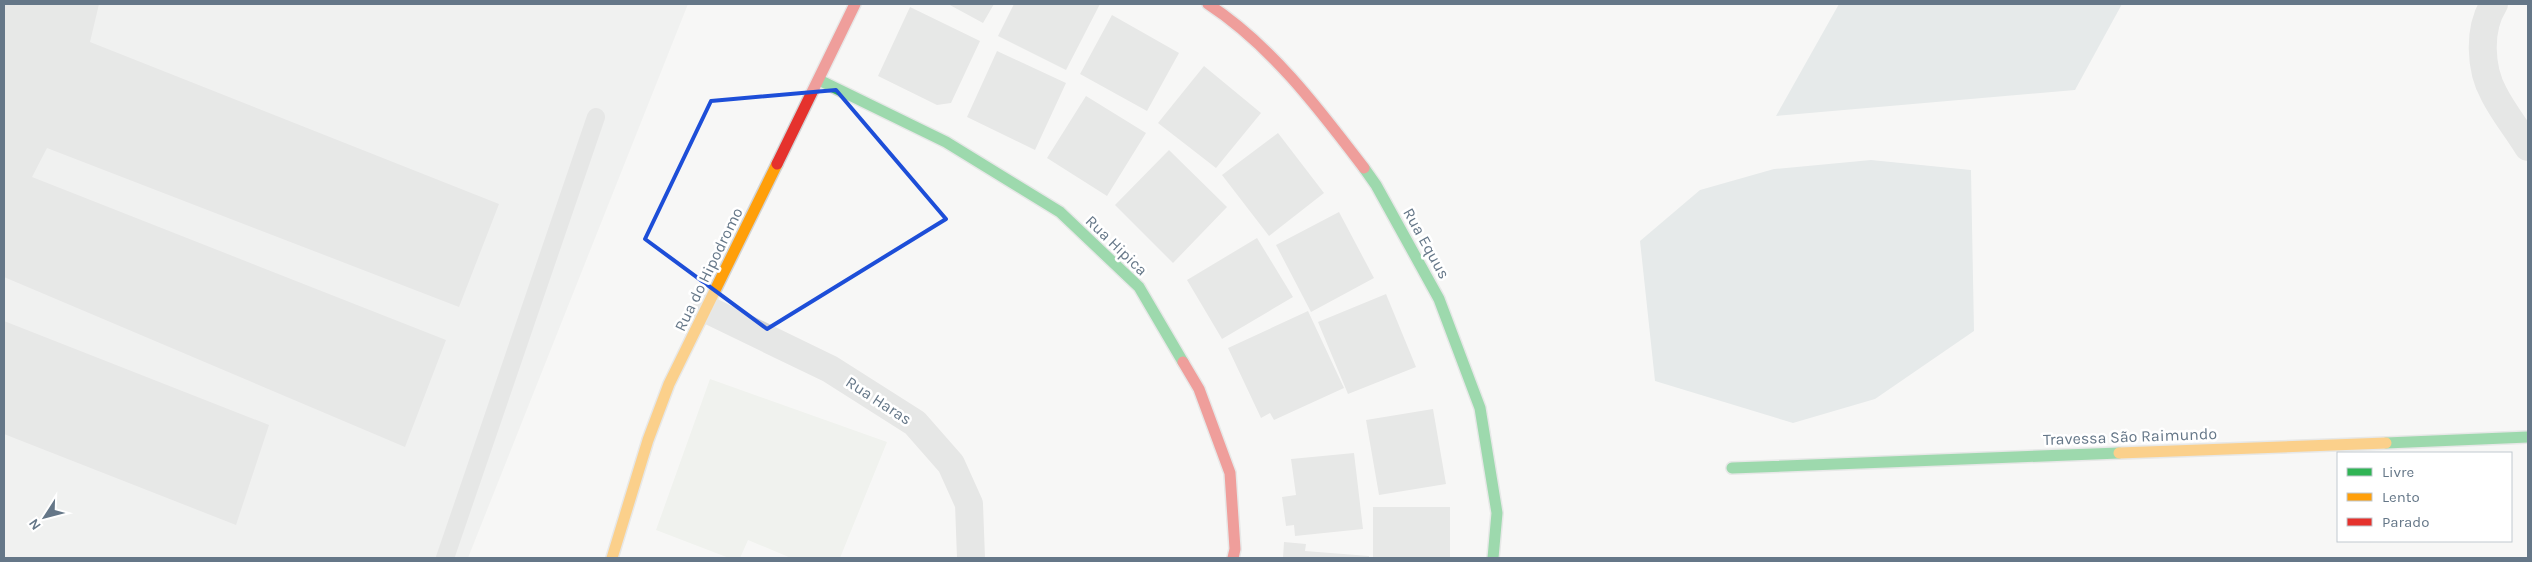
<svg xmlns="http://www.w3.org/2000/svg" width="2532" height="562" viewBox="0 0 2532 562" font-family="Karla,sans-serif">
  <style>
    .built { fill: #e7e9e9 }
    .green { fill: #e6ebe4 }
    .water { fill: #d1d9dc }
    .building { fill: #d3d4d5 }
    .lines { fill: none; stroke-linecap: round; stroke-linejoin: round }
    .fast-casing { stroke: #d2d4d6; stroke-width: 14 }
    .slow-casing { stroke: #d2d4d6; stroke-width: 14 }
    .jam-casing { stroke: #d2d4d6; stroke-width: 14 }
    .lane { stroke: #d1d2d3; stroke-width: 18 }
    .street { stroke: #d1d2d3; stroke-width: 28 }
    .fast { stroke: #30b455; stroke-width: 11 }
    .slow { stroke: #ff9f0a; stroke-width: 11 }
    .jam { stroke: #e5322d; stroke-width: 11 }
    .marked { fill: none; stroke: #1d4ed8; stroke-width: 4; stroke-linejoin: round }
    .labels { text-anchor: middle; stroke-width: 5; stroke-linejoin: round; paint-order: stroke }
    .street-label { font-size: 16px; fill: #657788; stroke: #fff }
  </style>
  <rect width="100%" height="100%" fill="#f7f7f6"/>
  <polygon class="built" points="4,4 688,4 468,558 4,558"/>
  <polygon class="green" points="710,379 887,442 840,558 791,558 748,540 740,558 729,558 656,530"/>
  <g class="water">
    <polygon points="1839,4 2122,4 2075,90 1776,116"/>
    <polygon points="1871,160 1971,170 1974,331 1875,399 1793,423 1655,381 1640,241 1700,190 1774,169"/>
  </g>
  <g class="building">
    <polygon points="4,4 99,4 90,42 499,204 459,307 47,148 32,177 446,340 405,447 4,277"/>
    <polygon points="948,4 994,4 983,23"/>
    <polygon points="1014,4 1100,4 1066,70 998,36"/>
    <polygon points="910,7 980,41 951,103 937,105 878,76"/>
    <polygon points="1112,15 1179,53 1147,111 1080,74"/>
    <polygon points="997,51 1066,83 1035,150 967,117"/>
    <polygon points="1204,66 1261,113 1216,168 1158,123"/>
    <polygon points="1086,96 1146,133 1107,196 1047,158"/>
    <polygon points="1278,133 1324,193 1269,236 1222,175"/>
    <polygon points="1169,150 1227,207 1173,263 1115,205"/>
    <polygon points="1339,212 1374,278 1311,312 1276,245"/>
    <polygon points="1257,238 1293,297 1222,339 1187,280"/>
    <polygon points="1386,294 1416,367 1348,394 1318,322"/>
    <polygon points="1308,311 1344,388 1274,420 1270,413 1261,418 1228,348"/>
    <polygon points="4,321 269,425 236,525 4,434"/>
    <polygon points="1433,409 1446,484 1379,495 1366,420"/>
    <polygon points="1354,453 1363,529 1295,536 1294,525 1286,526 1282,497 1296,495 1291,459"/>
    <rect x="1373" y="507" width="77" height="51"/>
    <polygon points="1284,542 1306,544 1305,551 1369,556 1369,558 1283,558"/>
  </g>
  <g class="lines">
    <defs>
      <g id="fast">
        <polyline points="819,80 946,142 1060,212 1139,287 1183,362"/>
        <polyline points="1364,168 1376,185 1439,299 1480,408 1497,513 1493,558"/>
        <polyline points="2386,443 2528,437"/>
        <polyline points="1732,468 2119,453"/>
      </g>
      <g id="slow">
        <polyline points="2119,453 2386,443"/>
        <polyline points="612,558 648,440 669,384 777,164"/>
      </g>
      <g id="jam">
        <path d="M1208 4C1271 45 1319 109 1364 168"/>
        <polyline points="777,164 855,4"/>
        <polyline points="1183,362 1199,389 1230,473 1235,549 1233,558"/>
      </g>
    </defs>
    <use href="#fast" class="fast-casing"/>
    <use href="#slow" class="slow-casing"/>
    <use href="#jam" class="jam-casing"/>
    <polyline class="lane" points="445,558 596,117"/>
    <g class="street">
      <path d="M2494 4C2478 29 2480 69 2494 94 2503 112 2517 129 2528 147"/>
      <polyline points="706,309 830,369 915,423 951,464 969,504 971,558"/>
    </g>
    <use href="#fast" class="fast"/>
    <use href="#slow" class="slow"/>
    <use href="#jam" class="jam"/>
  </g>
  <path d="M0 0H2532V562H0ZM836 90 946 219 767 329 645 239 711 101Z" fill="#f7f7f6" fill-opacity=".55" fill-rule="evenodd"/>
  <path class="marked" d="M836 90 946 219 767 329 645 239 711 101Z"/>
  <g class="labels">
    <g class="street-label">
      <text transform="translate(1427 243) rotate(61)" y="6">Rua Equus</text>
      <text transform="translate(1117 245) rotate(44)" y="6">Rua Hipica</text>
      <text transform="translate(708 269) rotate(-64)" y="6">Rua do Hipodromo</text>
      <text transform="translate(879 400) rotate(33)" y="6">Rua Haras</text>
      <text transform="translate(2130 436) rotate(-2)" y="6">Travessa São Raimundo</text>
    </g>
  </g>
  <rect width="2532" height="562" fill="none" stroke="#657788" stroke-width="10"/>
  <rect x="2337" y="452" width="175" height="90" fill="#ffffff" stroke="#c1c9cf"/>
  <rect x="2347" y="468" width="25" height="8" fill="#30b455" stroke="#c1c9cf"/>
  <text x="2382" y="477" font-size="15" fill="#657788">Livre</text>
  <rect x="2347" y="493" width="25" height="8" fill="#ff9f0a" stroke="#c1c9cf"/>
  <text x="2382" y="502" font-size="15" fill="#657788">Lento</text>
  <rect x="2347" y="518" width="25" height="8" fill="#e5322d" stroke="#c1c9cf"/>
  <text x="2382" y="527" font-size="15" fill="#657788">Parado</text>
  <g transform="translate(45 517) rotate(234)" stroke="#ffffff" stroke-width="4" paint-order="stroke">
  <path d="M0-4L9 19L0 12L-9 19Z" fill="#657788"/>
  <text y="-8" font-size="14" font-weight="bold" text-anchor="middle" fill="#657788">N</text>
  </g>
</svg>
